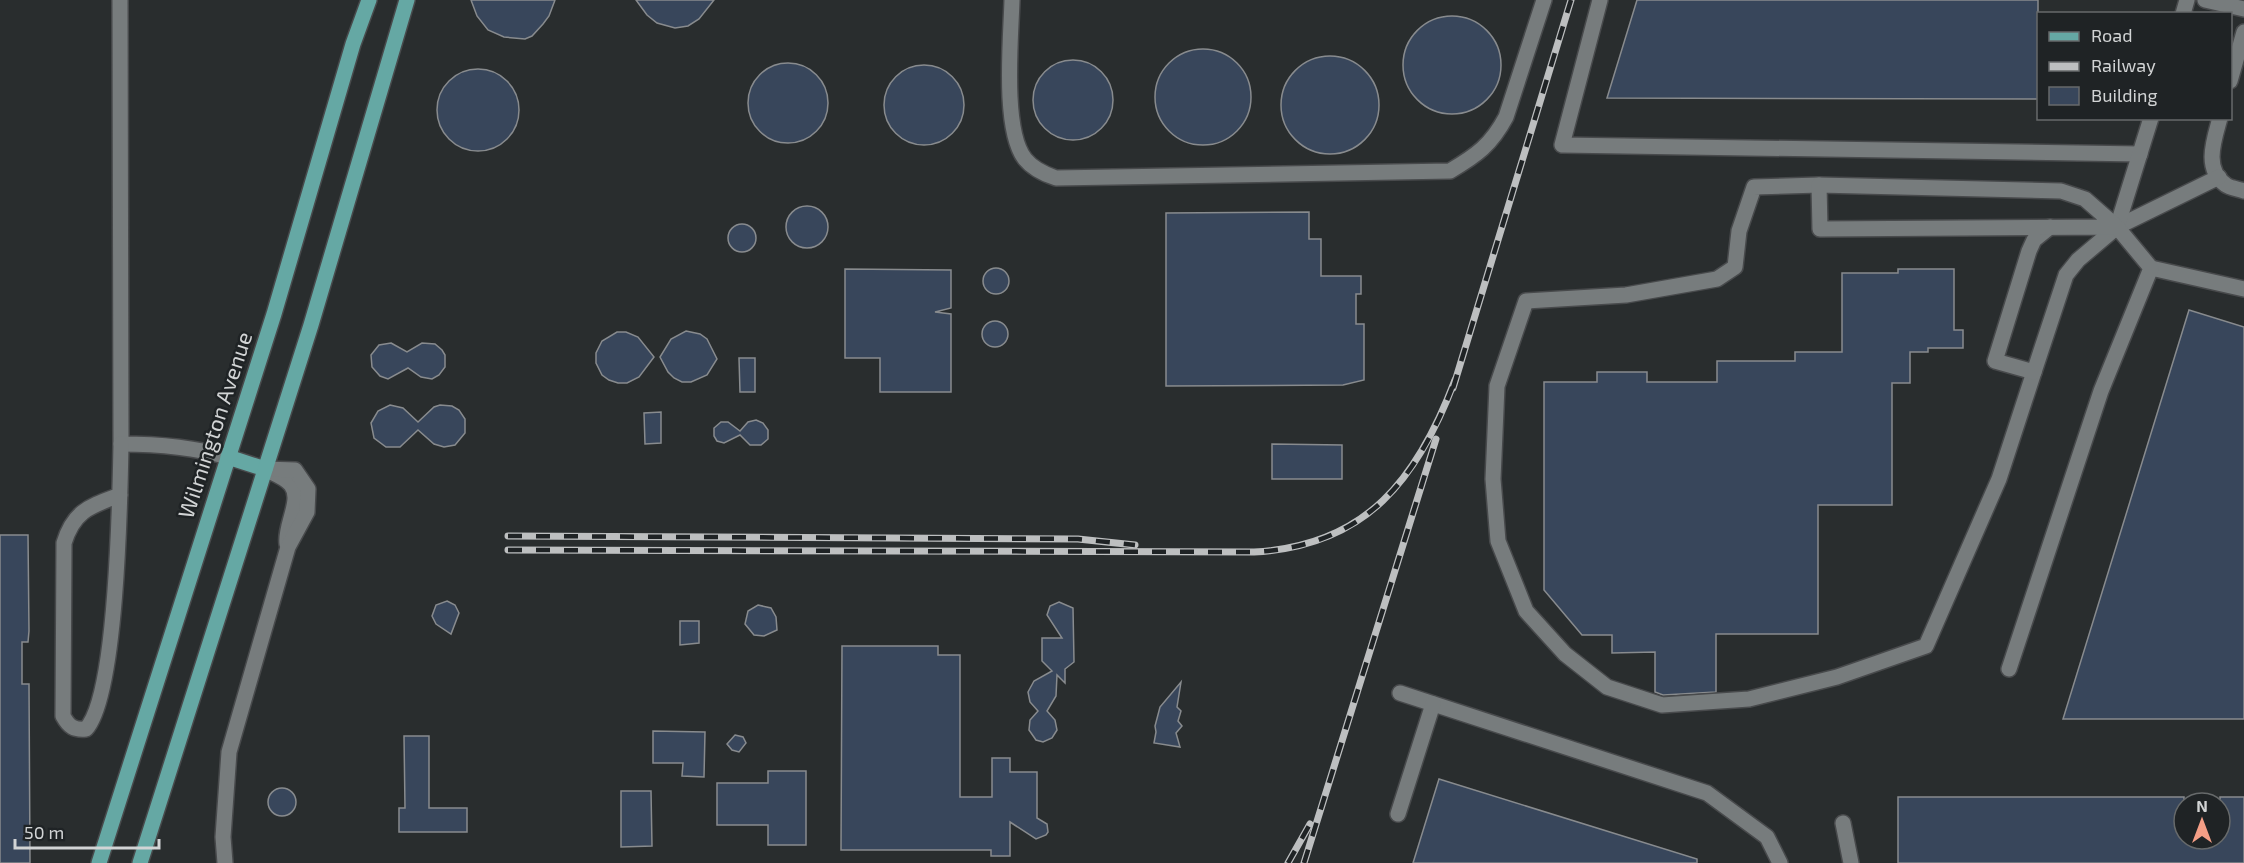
<svg xmlns="http://www.w3.org/2000/svg" width="2244" height="863" viewBox="0 0 2244 863" font-family="'Exo 2',sans-serif">
  <style>
    .building { fill: #38465b; stroke: #888b8e; stroke-width: 1.5 }
    .lines { fill: none; stroke-linecap: round; stroke-linejoin: round }
    .minor-casing { stroke: #484a4c; stroke-width: 18 }
    .major-casing { stroke: #484a4c; stroke-width: 18 }
    .minor { stroke: #777c7d; stroke-width: 15 }
    .major { stroke: #65a8a4; stroke-width: 15 }
    .rail-casing { stroke: #bdbfc0; stroke-width: 7 }
    .rail { stroke: #1f2325; stroke-width: 4.5; stroke-dasharray: 14; stroke-linecap: butt }
    .labels { text-anchor: middle; stroke-width: 5; stroke-linejoin: round; paint-order: stroke }
    .street-label { font-size: 22px; fill: #d2d4d5; stroke: #1f2325 }
  </style>
  <rect width="100%" height="100%" fill="#292d2e"/>
  <g class="building">
    <polygon points="471,0 555,0 549,16 543,24 532,36 525,39 504,37 488,30 477,16"/>
    <polygon points="636,0 714,0 699,19 688,26 675,28 657,23 647,15"/>
    <polygon points="1637,0 2038,0 2038,99 1607,98"/>
    <circle cx="1452" cy="65" r="49"/>
    <circle cx="1203" cy="97" r="48"/>
    <circle cx="1330" cy="105" r="49"/>
    <circle cx="1073" cy="100" r="40"/>
    <circle cx="788" cy="103" r="40"/>
    <circle cx="924" cy="105" r="40"/>
    <circle cx="478" cy="110" r="41"/>
    <circle cx="807" cy="227" r="21"/>
    <polygon points="1309,212 1309,239 1321,239 1321,276 1361,276 1361,294 1356,294 1356,324 1364,324 1364,380 1343,385 1166,386 1166,213"/>
    <circle cx="742" cy="238" r="14"/>
    <circle cx="996" cy="281" r="13"/>
    <polygon points="845,269 951,270 951,308 935,312 951,314 951,392 880,392 880,358 845,358"/>
    <polygon points="1898,269 1954,269 1954,330 1963,330 1963,348 1928,348 1928,352 1910,352 1910,383 1892,383 1892,505 1818,505 1818,634 1716,634 1716,692 1663,695 1655,692 1655,652 1612,653 1612,635 1582,635 1544,590 1544,382 1597,382 1597,372 1647,372 1647,382 1717,382 1717,361 1795,361 1795,352 1842,352 1842,273 1898,273"/>
    <polygon points="2189,310 2244,327 2244,719 2063,719"/>
    <circle cx="995" cy="334" r="13"/>
    <polygon points="686,331 700,334 707,339 717,359 707,375 691,382 682,382 674,378 668,372 660,357 671,339"/>
    <polygon points="617,332 626,332 638,337 654,357 639,377 627,383 618,383 609,380 602,375 596,363 596,353 602,341"/>
    <polygon points="391,343 407,352 422,343 435,344 442,350 445,355 445,367 439,375 432,379 421,377 408,368 388,379 380,376 372,367 371,355 379,345"/>
    <polygon points="739,358 755,358 755,392 740,392"/>
    <polygon points="390,405 403,408 418,422 434,407 440,405 452,406 459,410 465,419 465,433 455,445 444,447 434,444 418,430 400,447 386,447 374,438 371,423 378,411"/>
    <polygon points="661,412 661,443 645,444 644,413"/>
    <polygon points="756,420 763,423 768,430 768,439 761,445 750,445 740,435 724,443 717,441 714,436 714,428 721,422 728,422 740,431 748,422"/>
    <polygon points="1272,444 1342,445 1342,479 1272,479"/>
    <polygon points="0,535 28,535 29,631 28,642 22,642 22,684 29,684 30,863 0,863"/>
    <polygon points="447,601 455,605 459,613 451,634 436,624 432,616 436,605"/>
    <polygon points="1059,602 1073,608 1074,662 1065,669 1065,683 1057,675 1056,696 1047,711 1055,720 1057,730 1052,738 1043,742 1036,740 1029,730 1030,720 1038,711 1030,702 1028,692 1034,681 1052,671 1042,661 1042,638 1062,638 1047,615 1050,606"/>
    <polygon points="758,605 771,608 776,617 777,630 764,636 754,635 745,624 748,611"/>
    <polygon points="680,621 699,621 699,643 680,645"/>
    <polygon points="842,646 938,646 938,655 960,655 960,797 992,797 992,758 1010,758 1010,772 1037,772 1037,818 1047,824 1048,832 1046,835 1036,839 1010,822 1010,856 991,856 991,850 841,850"/>
    <polygon points="1181,682 1177,707 1181,711 1178,721 1182,726 1176,733 1180,747 1154,743 1156,732 1155,726 1160,707"/>
    <polygon points="653,731 705,732 704,777 682,776 683,763 653,763"/>
    <polygon points="735,735 743,737 746,743 739,752 732,750 727,744"/>
    <polygon points="404,736 429,736 429,808 467,808 467,832 399,832 399,808 405,808"/>
    <polygon points="768,771 806,771 806,845 768,845 768,825 717,825 717,783 768,783"/>
    <polygon points="1439,779 1697,859 1697,863 1413,863"/>
    <circle cx="282" cy="802" r="14"/>
    <polygon points="621,791 651,791 652,846 621,847"/>
    <polygon points="1898,797 2184,797 2184,839 2220,839 2220,797 2244,797 2244,863 1898,863"/>
  </g>
  <g class="lines">
    <defs>
      <g id="minor">
        <path d="M120 0 121 444C158 444 193 447 228 457"/>
        <path d="M1012 0C1011 37 1002 130 1025 159 1033 169 1044 174 1056 178L1450 171C1477 155 1491 145 1506 117L1544 0"/>
        <polyline points="1600,0 1562,145 2140,154"/>
        <polyline points="2205,0 2244,9"/>
        <polyline points="2183,14 2187,0"/>
        <polyline points="2230,81 2244,32"/>
        <path d="M2220 118C2214 140 2203 169 2226 185 2230 188 2239 189 2244 191"/>
        <polyline points="1819,185 1754,187 1739,231 1735,267 1717,279 1626,295 1526,301 1497,386 1493,479 1498,541 1526,611 1565,654 1607,687 1662,705 1749,699 1837,677 1926,646 1999,479 2034,372"/>
        <polyline points="2050,227 2034,240 2029,251 1995,361 2034,372 2066,275 2078,260 2117,227 2219,177"/>
        <polyline points="2117,227 2151,118"/>
        <polyline points="2151,268 2244,289"/>
        <path d="M267 470C275 474 286 478 291 485 303 499 284 526 287 544"/>
        <path d="M120 495C91 506 74 510 64 543L63 716C69 727 74 730 86 729 117 695 120 497 121 444"/>
        <polyline points="2009,669 2101,391 2151,268 2117,227 2085,199 2061,191 1819,185 1820,229 2117,227"/>
        <polyline points="1400,693 1707,793 1767,837 1780,863"/>
        <polyline points="1398,814 1433,704"/>
        <polyline points="1843,823 1851,863"/>
        <polyline points="225,863 223,837 229,752 288,547 307,512 308,489 295,470 265,469"/>
      </g>
      <g id="major">
        <polyline points="228,457 265,469"/>
        <polyline points="99,863 274,314 353,44 369,0"/>
        <polyline points="140,863 311,325 407,0"/>
      </g>
    </defs>
    <use href="#minor" class="minor-casing"/>
    <use href="#major" class="major-casing"/>
    <use href="#minor" class="minor"/>
    <use href="#major" class="major"/>
    <defs>
      <g id="rail">
        <polyline points="1453,388 1571,0"/>
        <polyline points="508,536 1078,539 1135,545"/>
        <path d="M508 550 1254 552C1367 546 1418 478 1455 380"/>
        <polyline points="1288,863 1310,824"/>
        <polyline points="1304,863 1436,439"/>
      </g>
    </defs>
    <use href="#rail" class="rail-casing"/>
    <use href="#rail" class="rail"/>
  </g>
  <g class="labels">
    <g class="street-label">
      <text transform="translate(215 425) rotate(-72)" y="8">Wilmington Avenue</text>
    </g>
  </g>
  <rect x="2037" y="12" width="195" height="108" fill="#1f2325" stroke="#676a6b" stroke-width="1.5"/>
  <rect x="2049" y="32" width="30" height="9" fill="#65a8a4" stroke="#676a6b" stroke-width="1.5"/>
  <text x="2091" y="42" font-size="18" fill="#d2d4d5">Road</text>
  <rect x="2049" y="62" width="30" height="9" fill="#bdbfc0" stroke="#676a6b" stroke-width="1.5"/>
  <text x="2091" y="72" font-size="18" fill="#d2d4d5">Railway</text>
  <rect x="2049" y="87" width="30" height="18" fill="#38465b" stroke="#676a6b" stroke-width="1.5"/>
  <text x="2091" y="102" font-size="18" fill="#d2d4d5">Building</text>
  <g transform="translate(2202 821)"><circle r="28" fill="#1f2325" stroke="#676a6b" stroke-width="1.5"/>
  <path d="M0-4.5L10 22L0 15L-10 22Z" fill="#f49e86"/>
  <text y="-9" font-size="16" font-weight="bold" text-anchor="middle" fill="#d2d4d5">N</text>
  </g>
  <path d="M15 839v9h144v-9" fill="none" stroke="#d2d4d5" stroke-width="3"/>
  <text x="24" y="839" font-size="18" fill="#d2d4d5" stroke="#1f2325" stroke-width="4.5" paint-order="stroke">50 m</text>
</svg>
